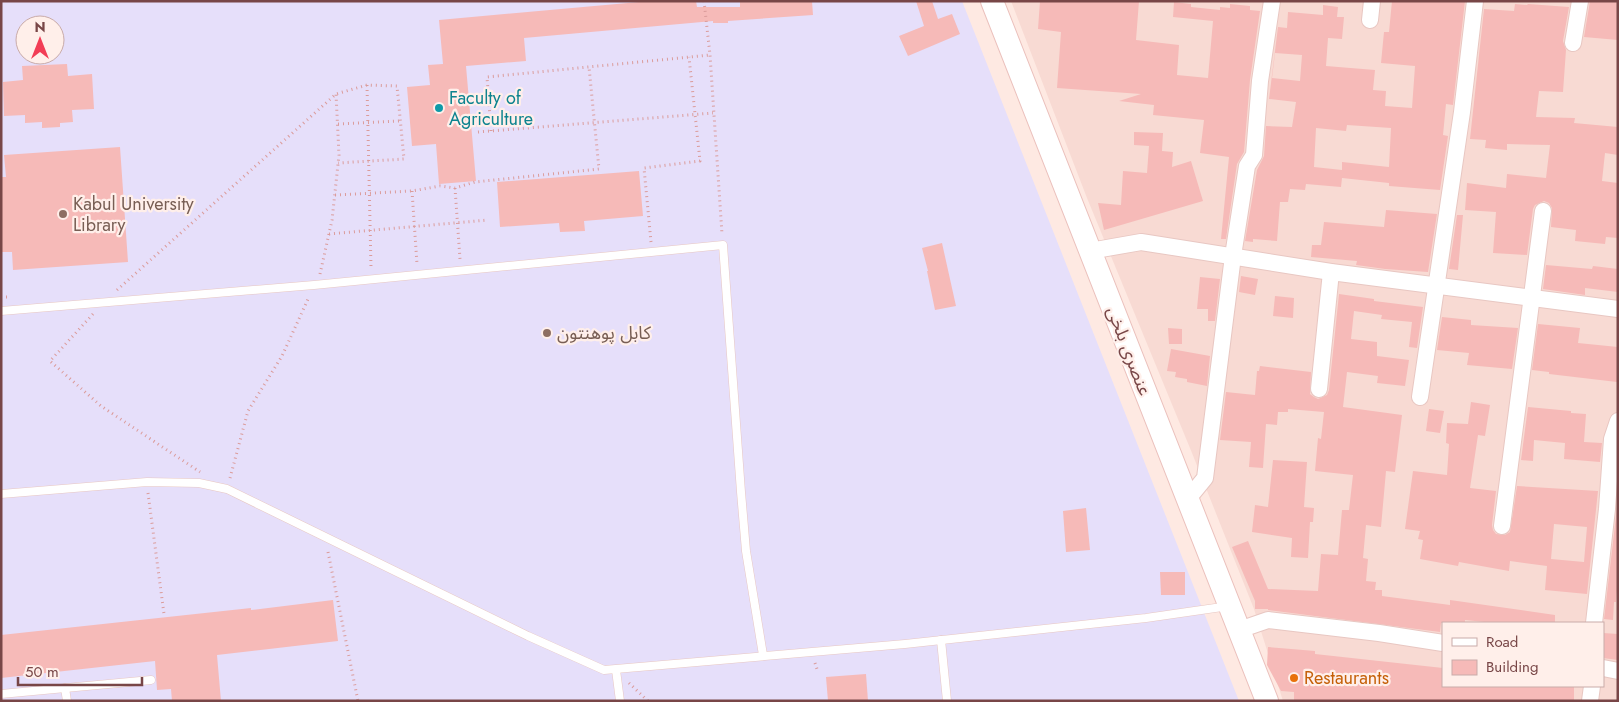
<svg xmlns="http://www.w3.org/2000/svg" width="1619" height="702" viewBox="0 0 1619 702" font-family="Jost,'Noto Sans Arabic',sans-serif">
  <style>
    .residential { fill: #f8dad3; fill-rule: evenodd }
    .education { fill: #e6dffa; fill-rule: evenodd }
    .building { fill: #f6bab8; fill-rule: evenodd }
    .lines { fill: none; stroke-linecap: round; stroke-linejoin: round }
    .lane-casing { stroke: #e8c7c2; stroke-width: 9 }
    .street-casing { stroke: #e8c7c2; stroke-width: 18 }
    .secondary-casing { stroke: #ebc1bd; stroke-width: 24 }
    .path { stroke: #db9c9b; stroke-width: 3; stroke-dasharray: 1 4; stroke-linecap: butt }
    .lane { stroke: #fff; stroke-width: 8 }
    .street { stroke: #fff; stroke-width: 16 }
    .secondary { stroke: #fff; stroke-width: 22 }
    .culture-dot { fill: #0f9aa8; stroke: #ffefea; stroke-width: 2 }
    .education-dot { fill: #8d6e63; stroke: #ffefea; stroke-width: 2 }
    .food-dot { fill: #e8710a; stroke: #ffefea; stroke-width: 2 }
    .labels { text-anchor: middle; stroke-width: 4.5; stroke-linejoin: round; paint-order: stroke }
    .culture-label { font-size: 18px; fill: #0d838f; stroke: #ffefea; text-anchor: start }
    .education-label { font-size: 18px; fill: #785e54; stroke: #ffefea; text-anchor: start }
    .street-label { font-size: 18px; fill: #784647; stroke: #ffefea }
    .food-label { font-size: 18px; fill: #c56008; stroke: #ffefea; text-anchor: start }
  </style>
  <rect width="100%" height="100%" fill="#fee9e2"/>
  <path class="residential" d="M1011 1H1618V701H1283L1254 609 1192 453 1087 198ZM1443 623H1603V686H1443Z"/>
  <path class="education" d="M1 1H962L1239 701H1ZM25 25H55V55H25Z"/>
  <g class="building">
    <polygon points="650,1 696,1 697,7 740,7 740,1 812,1 813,15 728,21 728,23 713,23 713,21 524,38 526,61 466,66 476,181 439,184 436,144 412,146 407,87 430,85 428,65 443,64 439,20"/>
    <polygon points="916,1 932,1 938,19 952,14 960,34 908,56 899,36 924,26"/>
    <polygon points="1040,1 1139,1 1136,40 1179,45 1177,75 1208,78 1213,21 1173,17 1174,2 1191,4 1191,7 1220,10 1220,7 1230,8 1230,4 1250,6 1250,10 1260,11 1250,80 1244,152 1237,164 1226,239 1221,239 1229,157 1200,153 1204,120 1153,115 1154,105 1119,101 1141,94 1057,88 1061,32 1038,29"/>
    <path d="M1392 1H1465L1453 105 1446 104 1443 135 1448 136 1440 190 1389 186V183L1342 178 1341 187 1306 184 1305 190 1290 189 1288 202H1280L1277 241 1253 239V242L1245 241 1257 170 1264 156 1266 126 1292 127 1296 102 1269 99 1278 27 1287 28 1288 12 1323 15V5L1338 7 1337 17H1344L1342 39 1328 38 1326 66 1375 70 1373 90 1386 91 1385 106 1412 108 1415 66 1381 63 1384 32H1389ZM1275 53 1302 55 1300 81 1272 78ZM1347 125 1391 128 1389 167 1342 162V170L1314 167 1316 128 1346 131Z"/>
    <polygon points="1590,1 1618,1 1618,40 1584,37"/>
    <polygon points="1515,4 1527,5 1528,4 1569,7 1563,41 1566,50 1563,92 1539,91 1536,117 1575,118 1574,123 1618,127 1618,155 1605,153 1602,181 1618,183 1618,238 1606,237 1605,244 1575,241 1576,230 1551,227 1552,208 1549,203 1544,201 1535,205 1533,209 1527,255 1493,253 1496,212 1465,210 1467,183 1506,188 1507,174 1546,178 1550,145 1507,144 1507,150 1485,148 1486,140 1470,139 1484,9 1514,11"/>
    <polygon points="67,64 68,76 92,74 94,109 72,110 73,122 60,123 60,127 42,128 42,122 25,123 25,115 4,116 3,82 23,80 22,66"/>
    <polygon points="1134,132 1163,133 1162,151 1173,152 1172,167 1191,161 1203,201 1104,230 1098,203 1121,205 1123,171 1147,173 1149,146 1134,145"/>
    <polygon points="120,147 128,262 13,270 12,252 1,252 1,177 6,177 4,155"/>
    <polygon points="639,171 643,216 584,221 585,231 560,232 559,223 500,227 497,182"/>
    <polygon points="1386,210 1437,214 1428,272 1385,269 1356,265 1357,261 1311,257 1312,245 1321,245 1324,222 1384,227"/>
    <polygon points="1457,215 1463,215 1458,270 1449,269"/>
    <polygon points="942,243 956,306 935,310 927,271 928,271 922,248"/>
    <polygon points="1546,265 1592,269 1593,266 1618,269 1618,292 1585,288 1585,295 1543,289"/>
    <polygon points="1241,276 1258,279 1255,295 1239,292"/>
    <polygon points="1200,277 1220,279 1215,321 1208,321 1208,309 1197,309"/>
    <polygon points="1339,294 1374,299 1374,301 1423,307 1417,348 1409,347 1412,322 1381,319 1382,315 1354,311 1351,339 1377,342 1377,356 1409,360 1405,386 1377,383 1378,376 1347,372 1343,407 1402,415 1395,472 1386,471 1381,527 1366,525 1363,558 1368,559 1366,581 1376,582 1375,590 1382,590 1382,596 1450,605 1450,600 1555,615 1555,623 1494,623 1465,620 1465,623 1441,623 1440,632 1268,610 1268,609 1255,609 1255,601 1232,547 1248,541 1268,589 1318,591 1321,554 1338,555 1342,510 1349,510 1353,475 1315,471 1318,438 1321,439 1324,412 1288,409 1288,412 1278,412 1277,425 1266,424 1263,468 1249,467 1251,442 1220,440 1226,392 1255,395 1257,371 1259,371 1260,366 1311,372 1310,394 1314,397 1318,399 1327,395 1329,390"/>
    <polygon points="1275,296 1294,298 1293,318 1273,316"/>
    <polygon points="1442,317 1471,320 1471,325 1518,328 1512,369 1467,365 1469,353 1437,350"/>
    <polygon points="1538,324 1580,328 1578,343 1618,347 1617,382 1549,374 1549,372 1532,370"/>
    <polygon points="1168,328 1182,329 1182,344 1169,344"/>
    <polygon points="1171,349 1210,356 1207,386 1187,382 1187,379 1175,377 1176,372 1167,371"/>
    <path d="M1471 402 1490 405 1485 436 1478 435 1470 488 1496 491 1492 525 1493 530 1496 534 1505 535 1510 532 1517 486 1598 491 1587 594 1545 590 1547 566 1510 561 1509 571 1459 562 1458 566 1420 559 1423 540 1418 539 1420 531 1405 529 1413 471 1447 475 1449 444 1446 443 1447 423 1468 424ZM1554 524 1587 527 1584 562 1551 559Z"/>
    <polygon points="1528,407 1571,411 1571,413 1586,414 1584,442 1602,443 1600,462 1564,459 1565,443 1534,440 1533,461 1521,460"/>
    <polygon points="1429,409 1444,411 1440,433 1426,431"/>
    <polygon points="1273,460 1307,462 1304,507 1314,508 1313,522 1310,522 1308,558 1291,557 1292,538 1252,532 1255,505 1268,507"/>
    <polygon points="1618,499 1618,579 1616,602 1614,602 1613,620 1604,619"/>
    <polygon points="1086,508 1090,550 1066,552 1063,511"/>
    <polygon points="1160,572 1185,572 1185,595 1161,595"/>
    <polygon points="333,600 338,641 217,655 221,701 172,701 171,689 157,690 155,661 1,678 1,635 251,608 251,610"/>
    <polygon points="1603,633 1618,634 1618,660 1603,658"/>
    <polygon points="1268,647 1315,651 1315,654 1443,668 1443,686 1574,686 1574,701 1294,701 1294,692 1281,691 1267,665"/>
    <polygon points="866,674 868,701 828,701 826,677"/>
  </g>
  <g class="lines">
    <defs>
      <g id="lane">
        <polyline points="1,311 314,285 723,245 741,492 746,551 763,655"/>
        <polyline points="1,494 147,482 199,483 227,489 528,636 604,670 905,644 1146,618 1229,606"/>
        <polyline points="941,640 947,701"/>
        <polyline points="616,670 620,701"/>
        <polyline points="65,688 67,701"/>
        <polyline points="1,694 151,680"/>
      </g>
      <g id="street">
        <polyline points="1370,20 1372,1"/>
        <polyline points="1573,43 1580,1"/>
        <polyline points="1090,251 1141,242 1331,272 1618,309"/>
        <polyline points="1319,389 1331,272"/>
        <polyline points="1420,397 1462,112 1475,1"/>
        <polyline points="1187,500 1205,478 1233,256 1247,166 1254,155 1260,81 1272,1"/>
        <polyline points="1502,526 1543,211"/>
        <polyline points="1594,623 1607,509 1612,439 1618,421"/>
        <polyline points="1239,630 1268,620 1379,633 1443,643"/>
        <polyline points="1603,668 1618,671"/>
        <polyline points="1590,701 1592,686"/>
      </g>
      <polyline id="secondary" points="992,1 1267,701"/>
    </defs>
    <use href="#lane" class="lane-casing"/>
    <use href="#street" class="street-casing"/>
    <use href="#secondary" class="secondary-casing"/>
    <g class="path">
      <polyline points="704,1 710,55 722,234"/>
      <polyline points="367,85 371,268"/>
      <polyline points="338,124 400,121"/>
      <polyline points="491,131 487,77 710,55"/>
      <polyline points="478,132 713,113"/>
      <polyline points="455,188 460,259"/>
      <polyline points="412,191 417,264"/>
      <polyline points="335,195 412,191 440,186 455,188 475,182 599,169 589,67"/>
      <polyline points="329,234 488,220"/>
      <polyline points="651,242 644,168 700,161 689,57"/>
      <polyline points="320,274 332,220 339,155 336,94"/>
      <polyline points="117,290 336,94 367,85 397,86 404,159 338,163"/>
      <polyline points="1,297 11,297"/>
      <polyline points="93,314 50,361 101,406 200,472"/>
      <polyline points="230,478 248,411 282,356 309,297"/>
      <polyline points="148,493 164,614"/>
      <polyline points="328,552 358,701"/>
      <polyline points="815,663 818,672"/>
      <polyline points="629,683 648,701"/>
    </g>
    <use href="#lane" class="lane"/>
    <use href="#street" class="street"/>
    <use href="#secondary" class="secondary"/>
  </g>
  <circle class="culture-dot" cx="439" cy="108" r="5"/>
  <g class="education-dot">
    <circle cx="63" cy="214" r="5"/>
    <circle cx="547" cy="333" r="5"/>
  </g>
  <circle class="food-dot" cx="1294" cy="678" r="5"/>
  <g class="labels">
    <g class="culture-label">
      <text x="449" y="104">Faculty of<tspan x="449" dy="21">Agriculture</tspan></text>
    </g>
    <g class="education-label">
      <text x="73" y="210">Kabul University<tspan x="73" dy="21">Library</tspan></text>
      <text x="557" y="339">کابل پوهنتون</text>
    </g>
    <g class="street-label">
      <text transform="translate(1129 351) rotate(69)" y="6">عنصری بلخی</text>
    </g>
    <g class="food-label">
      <text x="1304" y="684">Restaurants</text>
    </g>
  </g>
  <rect width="1619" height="702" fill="none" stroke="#784647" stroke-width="5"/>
  <rect x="1442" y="622" width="162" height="65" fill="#ffefea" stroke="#c9aba9"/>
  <rect x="1452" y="638" width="25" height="8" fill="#ffffff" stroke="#c9aba9"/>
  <text x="1486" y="647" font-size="15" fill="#784647">Road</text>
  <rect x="1452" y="660" width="25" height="15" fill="#f6bab8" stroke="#c9aba9"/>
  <text x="1486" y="672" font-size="15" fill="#784647">Building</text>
  <g transform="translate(40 40)"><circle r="24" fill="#ffefea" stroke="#c9aba9"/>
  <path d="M0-4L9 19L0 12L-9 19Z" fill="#f23d56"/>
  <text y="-8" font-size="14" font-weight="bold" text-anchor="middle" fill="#784647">N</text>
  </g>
  <path d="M18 677v8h124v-8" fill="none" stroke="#784647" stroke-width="2.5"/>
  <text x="25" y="677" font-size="15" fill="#784647" stroke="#ffefea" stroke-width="4" paint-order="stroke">50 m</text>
</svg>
